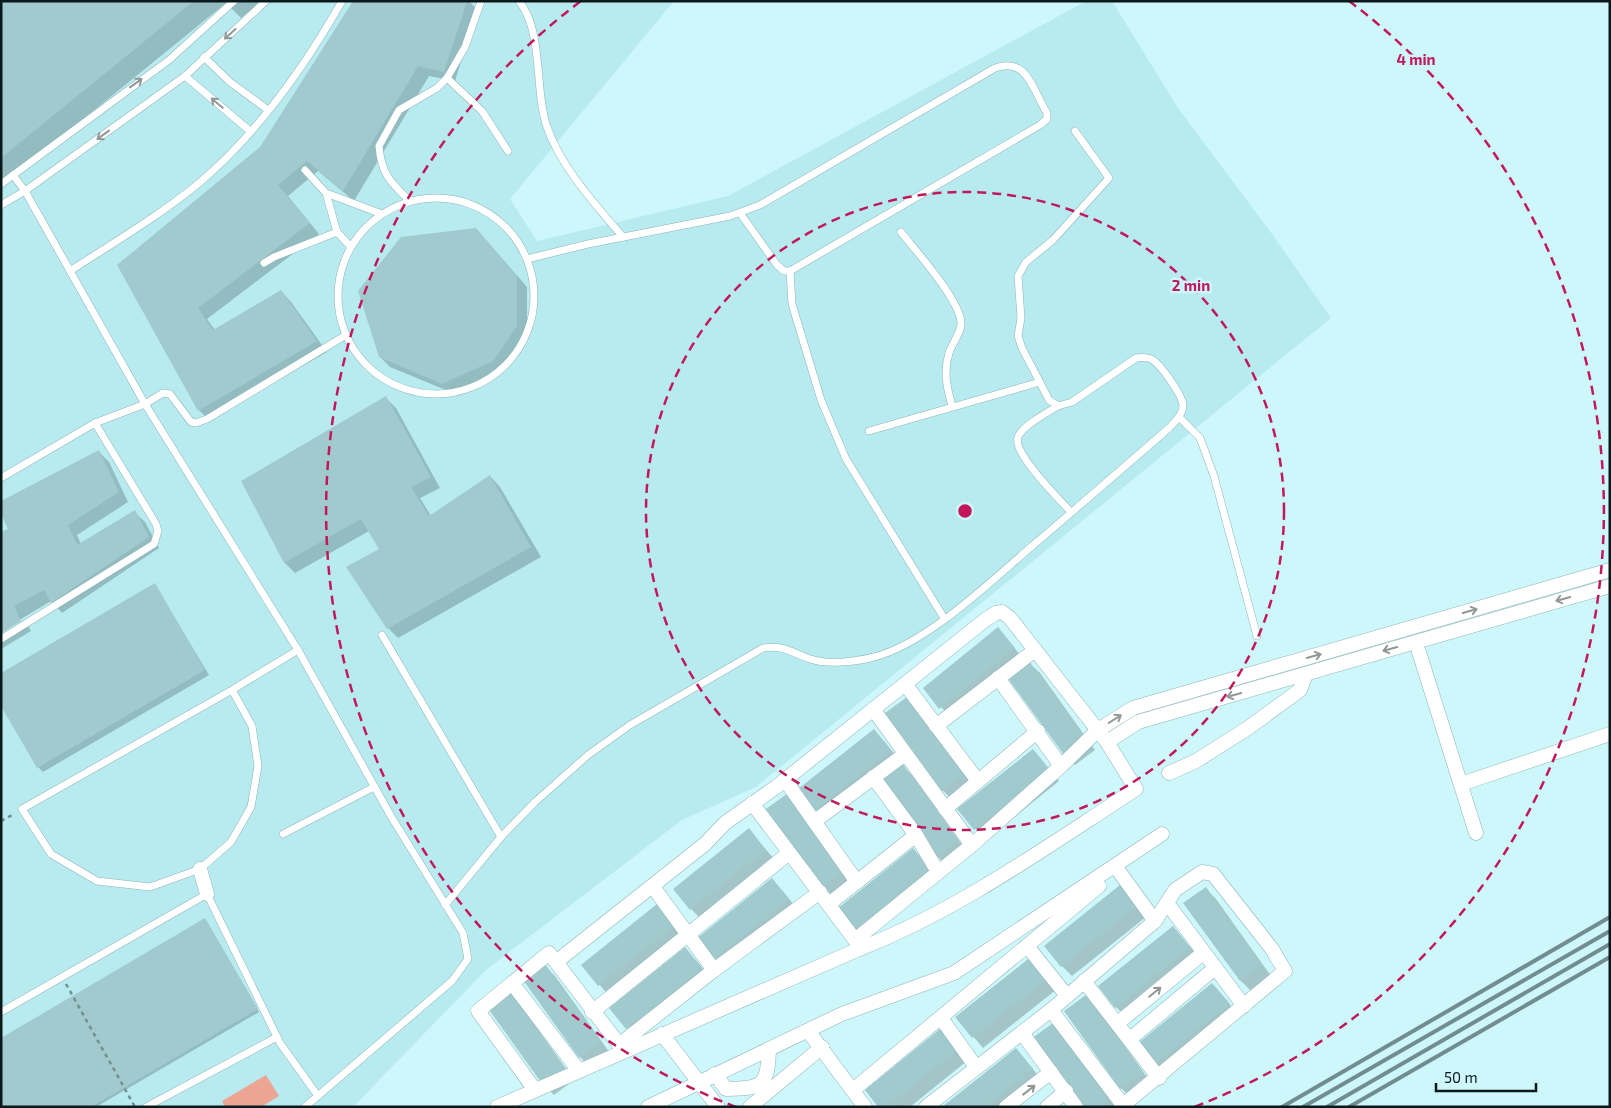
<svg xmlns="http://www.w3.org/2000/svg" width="1611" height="1108" viewBox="0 0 1611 1108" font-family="'Exo 2',sans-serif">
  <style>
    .built { fill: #b8ebf0 }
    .water { fill: #eba592 }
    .shadow { fill: #0003 }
    .building { fill: #a1cace }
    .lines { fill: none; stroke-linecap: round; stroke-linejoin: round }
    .service-casing { stroke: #8cb4b8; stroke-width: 8 }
    .minor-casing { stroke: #8cb4b8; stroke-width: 15 }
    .path { stroke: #738f93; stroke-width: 2.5; stroke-dasharray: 4 4; stroke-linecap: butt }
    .service { stroke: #fff; stroke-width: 7 }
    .minor { stroke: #fff; stroke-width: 14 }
    .rail { stroke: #718d90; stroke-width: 4 }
    .oneway { stroke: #919898 }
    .ring { fill: none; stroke: #c2185b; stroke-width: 2.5; stroke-dasharray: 9 6 }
    .centre { fill: #c2185b; stroke: #cef7fb; stroke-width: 2.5 }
    .ring-label { font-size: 15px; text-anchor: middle; font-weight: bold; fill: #c2185b; stroke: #cef7fb; stroke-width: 5; stroke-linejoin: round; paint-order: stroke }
  </style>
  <rect width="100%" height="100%" fill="#cef7fb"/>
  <polygon class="built" points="1,1 674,1 510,199 537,241 728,196 1086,1 1112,1 1178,108 1272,234 1331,318 756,787 682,820 487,969 353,1107 1,1107"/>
  <polygon class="water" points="266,1075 279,1096 261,1107 225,1107 222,1101"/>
  <g class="shadow">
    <polygon points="1,1 262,1 241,18 226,3 1,186"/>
    <polygon points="354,1 469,1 477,10 455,81 429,76 354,201 318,171 288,196 319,234 207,319 215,330 281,291 291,302 327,352 209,420 199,410 119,265 261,147"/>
    <polygon points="486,240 527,287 527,337 503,371 453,393 390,367 380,357"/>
    <polygon points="386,398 396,408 440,488 420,498 431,516 490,476 500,487 541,557 398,638 388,628 381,550 369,531 295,573 285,563 242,481"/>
    <polygon points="99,452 109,462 128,502 77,535 81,544 134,512 145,522 159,548 62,613 51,601 1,631 10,530"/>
    <polygon points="155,585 209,675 43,772 38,767"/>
    <polygon points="25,620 31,631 1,649 1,634"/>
    <polygon points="998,629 1024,659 951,718 924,688"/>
    <polygon points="1029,663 1040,673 1095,750 1075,765 1065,754"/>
    <polygon points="907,698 973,785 953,800 942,790"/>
    <polygon points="884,741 900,761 826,820 816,810"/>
    <polygon points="1033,750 1059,781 986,840 959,809"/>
    <polygon points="901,765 912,775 967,852 947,866 937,856"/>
    <polygon points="768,809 854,882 834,897 823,886"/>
    <polygon points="749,830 775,860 701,919 691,909"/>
    <polygon points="912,850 939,880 865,939 855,929"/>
    <polygon points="1120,887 1146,917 1072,976 1062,966"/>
    <polygon points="1206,889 1216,899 1271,976 1251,991 1241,981 1185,904"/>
    <polygon points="782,890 798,910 724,969 714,959"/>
    <polygon points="656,906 683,937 609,996 583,965"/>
    <polygon points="207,922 259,1012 96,1107 1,1107"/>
    <polygon points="1173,928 1200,958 1126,1017 1116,1007"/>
    <polygon points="1030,958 1057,989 983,1048 957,1017"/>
    <polygon points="695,959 711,979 637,1038 627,1028"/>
    <polygon points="545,966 555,976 610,1053 590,1068 580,1057 524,980"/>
    <polygon points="1212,985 1239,1015 1165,1074 1155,1064"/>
    <polygon points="508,993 519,1003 574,1080 554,1095 544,1085"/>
    <polygon points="1086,997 1097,1007 1152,1084 1132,1099 1121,1088 1066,1011"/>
    <polygon points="940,1031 967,1061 910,1107 880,1107"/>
    <polygon points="1063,1034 1115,1107 1081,1107"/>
    <polygon points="1016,1049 1042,1080 1008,1107 944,1107"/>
  </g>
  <g class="building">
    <polygon points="1,1 194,1 1,158"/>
    <polygon points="353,1 467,1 444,72 418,66 343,191 307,161 278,185 310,223 198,308 213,330 281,290 317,341 198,411 117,265 260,147"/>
    <polygon points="476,228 517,276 517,326 493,361 442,384 379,357 358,291 401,237"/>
    <polygon points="386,396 431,477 411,487 429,516 490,475 531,547 387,629 346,567 379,549 361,519 284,563 241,481"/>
    <polygon points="99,450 119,492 68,525 77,545 135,510 149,537 51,603 44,590 14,606 21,621 1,633 1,532 8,529 1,514 1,501"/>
    <polygon points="155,583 205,670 37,768 1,706 1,673"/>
    <polygon points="998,627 1015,648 939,709 923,688"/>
    <polygon points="1029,661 1086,739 1064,755 1007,677"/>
    <polygon points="907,697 964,775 942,791 885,713"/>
    <polygon points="874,729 891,750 815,811 798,789"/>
    <polygon points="1033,749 1050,770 974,830 957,809"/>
    <polygon points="902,763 958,841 936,857 880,779"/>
    <polygon points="788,793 845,871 822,887 766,809"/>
    <polygon points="749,828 766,850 690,910 673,889"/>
    <polygon points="913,848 930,869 854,930 837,909"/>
    <polygon points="772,878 789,899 713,960 696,939"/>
    <polygon points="1120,885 1137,906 1061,967 1044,946"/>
    <polygon points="1206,887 1262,965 1240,981 1183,903"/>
    <polygon points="657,904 674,926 598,986 581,965"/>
    <polygon points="205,918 258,1009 91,1107 1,1107 1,1038"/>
    <polygon points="1173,926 1190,947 1115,1008 1098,986"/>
    <polygon points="685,947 702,968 626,1029 609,1008"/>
    <polygon points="1031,957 1048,978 972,1038 955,1017"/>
    <polygon points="545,964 601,1042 579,1058 523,980"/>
    <polygon points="1212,983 1230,1004 1154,1065 1137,1044"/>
    <polygon points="509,991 565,1069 543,1085 487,1007"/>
    <polygon points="1086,995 1143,1073 1120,1089 1064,1011"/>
    <polygon points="1053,1023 1109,1101 1100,1107 1080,1107 1031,1039"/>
    <polygon points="940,1029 957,1050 887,1107 878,1107 865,1090"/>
    <polygon points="1016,1048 1033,1069 985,1107 942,1107"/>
  </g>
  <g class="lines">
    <defs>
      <g id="service">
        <path d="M519 1C544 32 534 90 547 127 562 169 595 204 623 237"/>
        <polyline points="204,57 230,82 268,110"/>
        <polyline points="185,76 250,131"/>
        <polyline points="447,78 482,111 508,151"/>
        <polyline points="305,170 326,193 382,214"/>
        <polyline points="13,175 25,191 145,404 298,650 392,818 463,933 468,959 452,981 305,1107"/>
        <polyline points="1,184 169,60 234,1"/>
        <polyline points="326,193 337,232 351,247"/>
        <circle cx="436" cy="296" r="98"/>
        <path d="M410 201C391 183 381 174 379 146L399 110 437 88 447 78 465 47 481 1"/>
        <polyline points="1,205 25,191 185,76 266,1"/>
        <path d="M901 232C916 251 959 299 961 322 962 332 952 343 949 353 943 372 947 388 952 406"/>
        <path d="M527 259 588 244 730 216 760 205 995 68C1028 57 1032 89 1047 113V119L1040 125 790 271H784L777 265 740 213"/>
        <polyline points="264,263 274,257 337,232"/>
        <path d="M70 271C113 243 159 216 199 183 258 133 304 68 342 1"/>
        <polyline points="790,271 792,304 821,400 846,459 944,618"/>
        <path d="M1058 406C1048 412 1022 426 1018 437 1012 453 1060 500 1071 512"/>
        <polyline points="1179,417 1200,438 1214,476 1257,636"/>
        <polyline points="869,431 1040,382"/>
        <polyline points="1,478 95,423 145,404 163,393 170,394 191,422 196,423 207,419 346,335"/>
        <polyline points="382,635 501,837"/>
        <polyline points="1,639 154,544 158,531 156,524 95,423"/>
        <polyline points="232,690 252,726 258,766 251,807 231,842 200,869 150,887 97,881 51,854 22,809 232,690 298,650"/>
        <polyline points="283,834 374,787"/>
        <path d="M445 905 501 837 535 802 588 755 630 725 763 648C785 645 790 652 810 659 828 665 854 662 874 657 926 644 989 583 1031 547 1077 508 1123 468 1169 428 1175 422 1183 414 1183 405 1182 395 1160 363 1151 359 1146 357 1142 357 1136 358L1072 402 1058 406 1049 400 1022 348 1018 336 1021 318 1018 276 1026 262 1053 240 1109 178 1075 131"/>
        <polyline points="1,1012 207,894 280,1043 318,1096"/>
        <polyline points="146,1107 277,1037"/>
      </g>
      <g id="minor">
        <polyline points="1419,652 1476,833"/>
        <polyline points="998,678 1061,766"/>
        <polyline points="905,684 978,781"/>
        <polyline points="873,709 972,845"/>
        <polyline points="936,726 1035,650"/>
        <polyline points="1107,742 1138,722 1610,586"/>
        <polyline points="1169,773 1196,761 1248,728 1300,690 1306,674"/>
        <polyline points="873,777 916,835 938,872"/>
        <polyline points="785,780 857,882"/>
        <polyline points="1461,784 1610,734"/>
        <polyline points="752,803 855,940 972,845 1061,766 1098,730 1133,708 1610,570"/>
        <polyline points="945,809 1038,731"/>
        <polyline points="815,821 905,754"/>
        <polyline points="1115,866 1155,921"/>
        <polyline points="200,869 207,894"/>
        <polyline points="653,887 714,970"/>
        <polyline points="1167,903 1244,1006"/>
        <polyline points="829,904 916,835"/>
        <polyline points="1027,946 1067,996"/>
        <polyline points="1084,981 1159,1078"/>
        <polyline points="512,983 579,1071"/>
        <polyline points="1051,1010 1123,1105"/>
        <polyline points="592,1012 789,853"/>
        <polyline points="941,1018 976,1067"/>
        <polyline points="1118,1023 1203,953"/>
        <polyline points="808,1031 865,1107"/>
        <polyline points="1022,1033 1076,1107"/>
        <polyline points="662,1034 718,1107"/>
        <polyline points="1130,1039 1215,968"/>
        <polyline points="619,1045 714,970 820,892"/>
        <path d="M624 1051 556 962 705 844 725 823 776 787 985 620 996 613 1002 612 1010 618 1107 742 1136 789C1046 847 959 910 859 949"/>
        <path d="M715 1074 726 1089C761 1088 768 1088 769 1049"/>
        <polyline points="535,1090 478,1011 549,953 556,962"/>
        <polyline points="853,1090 1099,886"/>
        <polyline points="497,1107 859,949 856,941"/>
        <polyline points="648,1107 842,1014 954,973 1162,834"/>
        <polyline points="750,1107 822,1047"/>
        <polyline points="926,1107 1051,1010 1155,921 1175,890 1202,872 1213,874 1272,949 1285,971 1121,1107"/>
        <polyline points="1006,1107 1051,1072"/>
        <polyline points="1047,1107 1066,1091"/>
      </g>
    </defs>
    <use href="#service" class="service-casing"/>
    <use href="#minor" class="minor-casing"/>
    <g class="path">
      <polyline points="1,821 14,814"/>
      <polyline points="66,984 135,1107"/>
    </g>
    <use href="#service" class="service"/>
    <use href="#minor" class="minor"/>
    <g class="rail">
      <polyline points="1282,1107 1610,917"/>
      <polyline points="1303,1107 1610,931"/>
      <polyline points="1327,1107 1610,944"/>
      <polyline points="1349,1107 1610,957"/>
    </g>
  </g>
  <defs><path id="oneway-shaft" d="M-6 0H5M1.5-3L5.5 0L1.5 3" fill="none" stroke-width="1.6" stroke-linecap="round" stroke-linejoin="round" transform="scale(1.25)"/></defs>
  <g class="oneway">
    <use href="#oneway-shaft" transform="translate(230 34) rotate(138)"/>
    <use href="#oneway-shaft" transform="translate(136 83) rotate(-36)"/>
    <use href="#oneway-shaft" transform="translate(217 103) rotate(-140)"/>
    <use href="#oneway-shaft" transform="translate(103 135) rotate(144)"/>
    <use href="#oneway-shaft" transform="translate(1563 599) rotate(164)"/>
    <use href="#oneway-shaft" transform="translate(1470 611) rotate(-16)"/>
    <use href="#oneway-shaft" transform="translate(1390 649) rotate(164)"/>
    <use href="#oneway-shaft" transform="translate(1314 656) rotate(-16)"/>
    <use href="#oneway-shaft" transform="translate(1234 695) rotate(164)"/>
    <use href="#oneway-shaft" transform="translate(1115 719) rotate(-32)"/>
    <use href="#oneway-shaft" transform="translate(1155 992) rotate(-39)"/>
    <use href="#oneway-shaft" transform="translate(1029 1090) rotate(-38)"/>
  </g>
  <g class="ring">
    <circle cx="965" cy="511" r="319"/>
    <path d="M736 1107A638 638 0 0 1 581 1M1349 1A638 638 0 0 1 1194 1107"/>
  </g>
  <circle cx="965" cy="511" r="8" class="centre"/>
  <g class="ring-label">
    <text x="1416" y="65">4 min</text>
    <text x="1191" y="291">2 min</text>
  </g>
  <rect width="1611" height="1108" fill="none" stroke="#0a191b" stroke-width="5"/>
  <path d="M1436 1083v8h100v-8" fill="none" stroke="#0a191b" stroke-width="2.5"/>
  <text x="1444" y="1083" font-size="15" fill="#0a191b" stroke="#cef7fb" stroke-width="4" paint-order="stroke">50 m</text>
</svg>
